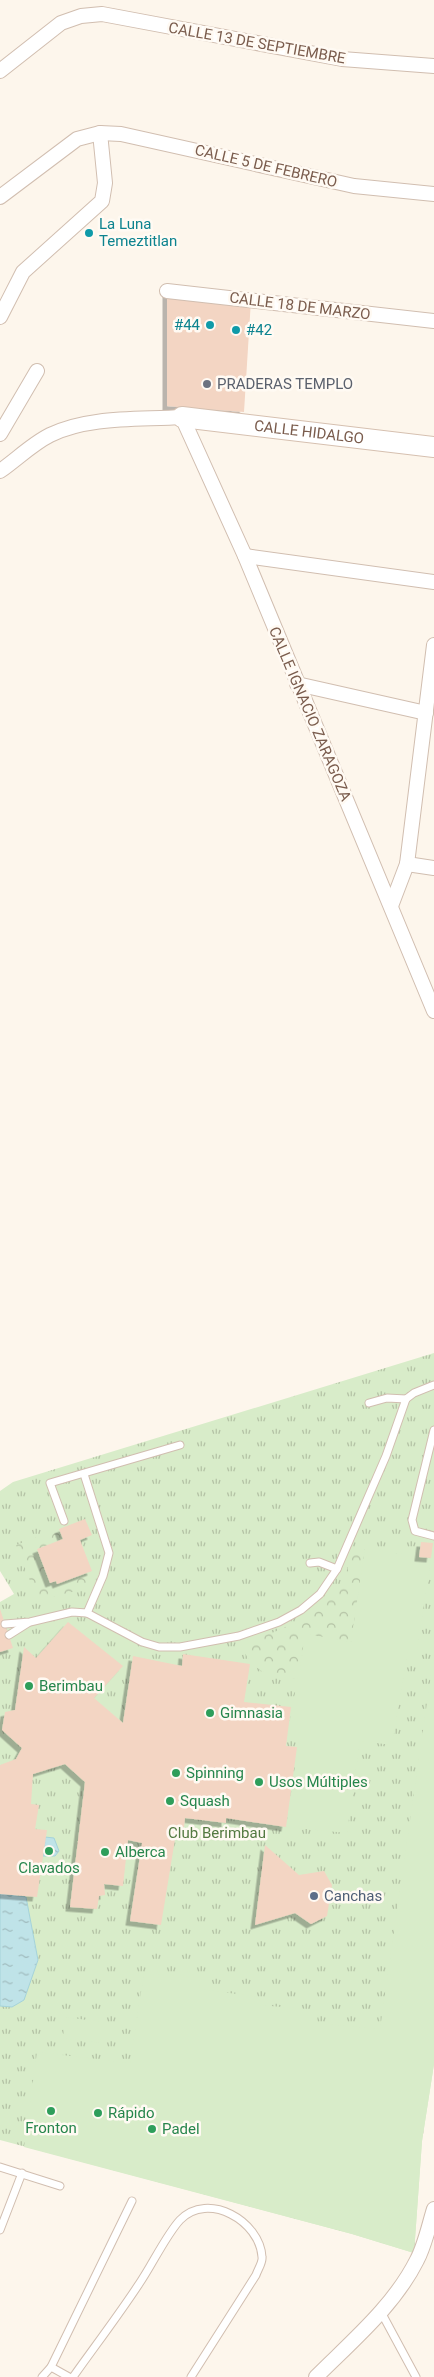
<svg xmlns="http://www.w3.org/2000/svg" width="434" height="2377" viewBox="0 0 434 2377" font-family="Roboto,sans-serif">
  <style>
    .grass { fill: url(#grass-tufts) }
    .forest { fill: url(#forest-crowns) }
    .pitch { fill: #d8ecc9 }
    .water { fill: url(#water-ripples); stroke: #a5d3da }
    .building { fill: #f3d5c3; filter: url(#shadow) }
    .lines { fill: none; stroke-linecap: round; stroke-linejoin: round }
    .lane-casing { stroke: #d1beb0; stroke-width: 9 }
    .street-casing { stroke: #d1beb0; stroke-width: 16 }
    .secondary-casing { stroke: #d6c0b0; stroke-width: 22 }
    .lane { stroke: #fff; stroke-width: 7 }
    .street { stroke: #fff; stroke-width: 14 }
    .secondary { stroke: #fff; stroke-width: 20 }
    .culture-dot { fill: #0f9aa8; stroke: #fffaf3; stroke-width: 2 }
    .worship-dot { fill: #6b7280; stroke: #fffaf3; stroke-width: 2 }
    .leisure-dot { fill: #2e9e5b; stroke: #fffaf3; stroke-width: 2 }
    .service-dot { fill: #5c6f8a; stroke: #fffaf3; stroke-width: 2 }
    .labels { text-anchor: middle; stroke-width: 5; stroke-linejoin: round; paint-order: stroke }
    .street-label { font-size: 15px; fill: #7a5c4d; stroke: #fffaf3 }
    .culture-label { font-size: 15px; fill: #0d838f; stroke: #fffaf3; text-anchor: start }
    .worship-label { font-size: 15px; fill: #5b616d; stroke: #fffaf3; text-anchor: start }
    .leisure-label { font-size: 15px; fill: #27864d; stroke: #fffaf3; text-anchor: start }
    .park-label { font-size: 15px; fill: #537a41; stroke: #fffaf3 }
    .service-label { font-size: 15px; fill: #4e5e75; stroke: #fffaf3; text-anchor: start }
  </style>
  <defs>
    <pattern id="grass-tufts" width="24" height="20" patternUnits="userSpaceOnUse" patternTransform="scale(1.25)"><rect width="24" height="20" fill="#d8ecc9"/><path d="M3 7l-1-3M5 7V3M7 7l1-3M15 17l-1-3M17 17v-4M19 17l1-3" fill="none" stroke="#b4c2a5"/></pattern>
    <pattern id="forest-crowns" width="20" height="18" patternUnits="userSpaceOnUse" patternTransform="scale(1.25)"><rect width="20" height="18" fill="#d8ecc9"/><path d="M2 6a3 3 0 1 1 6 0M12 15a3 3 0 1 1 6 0" fill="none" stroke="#b4c2a5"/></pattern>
    <pattern id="water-ripples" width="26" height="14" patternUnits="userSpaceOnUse" patternTransform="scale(1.25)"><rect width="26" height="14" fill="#bfe3e8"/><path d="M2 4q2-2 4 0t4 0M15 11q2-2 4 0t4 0" fill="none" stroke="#a0bbbe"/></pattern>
    <filter id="shadow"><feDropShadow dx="-4.5" dy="4.5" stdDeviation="0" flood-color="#0004"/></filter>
  </defs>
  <rect width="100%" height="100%" fill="#fdf6ec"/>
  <polygon class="grass" points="434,1353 434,2064 422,2141 414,2253 352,2234 0,2140 0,1602 14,1594 0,1571 0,1491 13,1482"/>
  <g class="forest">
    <polygon points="59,1529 63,1539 50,1583 56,1581 57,1584 92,1571 98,1585 38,1601 16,1545"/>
    <path d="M355 1549H365L351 1642 306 1634 296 1679C266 1676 249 1672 241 1641 270 1638 318 1614 336 1591 345 1580 349 1562 355 1549Z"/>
  </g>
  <g class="pitch">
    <polygon points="365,1549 431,1558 417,1650 408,1650 392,1745 360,1741 347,1833 286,1827 300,1732 288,1730 306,1634 351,1642"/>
    <polygon points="434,1654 434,2064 422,2141 414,2253 352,2234 24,2147 37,2052 130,2063 144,1973 200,1977 199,1989 260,1997 259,2005 318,2010 317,2023 380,2029"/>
    <polygon points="65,2017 102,2022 100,2043 63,2038"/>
  </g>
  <g class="water">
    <polygon points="45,1837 54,1838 59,1851 55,1856 43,1856"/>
    <polygon points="0,1894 26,1897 38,1960 24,2000 12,2007 0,2006"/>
  </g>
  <g class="building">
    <polygon points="167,291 251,300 244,412 167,406"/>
    <polygon points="85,1519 92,1535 80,1540 92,1571 57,1584 56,1581 50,1583 37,1549 63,1539 59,1529"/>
    <polygon points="421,1542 433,1543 431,1558 419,1557"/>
    <polygon points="0,1609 13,1648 0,1652"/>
    <polygon points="68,1622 123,1666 94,1698 123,1723 133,1656 182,1666 183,1654 250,1664 244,1702 291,1707 286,1746 297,1747 286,1827 226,1818 226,1823 185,1818 184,1827 177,1827 161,1925 130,1921 142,1843 128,1840 123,1886 104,1884 105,1895 99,1896 97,1909 70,1907 85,1782 65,1764 33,1774 31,1804 39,1805 35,1829 47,1830 37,1897 0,1894 0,1765 16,1759 22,1748 2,1730 5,1712 15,1710 24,1647 36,1658"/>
    <polygon points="265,1845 299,1875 324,1871 332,1885 327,1916 311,1924 295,1913 255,1925"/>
  </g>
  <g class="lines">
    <defs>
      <g id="lane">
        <polyline points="369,1403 387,1398 406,1399"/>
        <polyline points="434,1430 412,1520 415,1531 434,1536"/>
        <polyline points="84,1474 109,1553 103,1576 87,1613"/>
        <polyline points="64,1521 50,1483 180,1445"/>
        <polyline points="310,1563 319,1562 337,1569"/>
        <polyline points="5,1624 30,1622 72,1612 87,1613 142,1642 159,1647 180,1647 239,1636 279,1622 301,1610 320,1594 337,1569 386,1456 406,1399 414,1393 434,1385"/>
        <polyline points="9,1635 28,1623"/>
        <polyline points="0,2167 60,2186"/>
        <polyline points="0,2230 22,2173"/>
        <polyline points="381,2312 416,2377"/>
        <polyline points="51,2367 132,2201"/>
        <polyline points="42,2377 51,2367 69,2377"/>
        <path d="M73 2377C95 2346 118 2316 139 2284 151 2267 166 2235 180 2220 208 2191 260 2221 262 2257 263 2262 258 2269 256 2275L191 2377"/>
      </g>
      <g id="street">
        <polyline points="0,71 61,23 81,16 102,14 342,59 434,66"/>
        <polyline points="0,197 77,139 100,133 121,134 354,186 434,194"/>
        <polyline points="167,291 434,321"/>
        <polyline points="0,317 23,272 102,201 105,183 100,133"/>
        <polyline points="0,434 37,371"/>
        <path d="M0 471C16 460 32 444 50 435 89 416 139 420 182 417L245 556 434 1011"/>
        <polyline points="245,556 434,582"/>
        <polyline points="297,684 426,713"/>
        <polyline points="407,864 434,868"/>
        <polyline points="391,906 407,864 434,645"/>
        <path d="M316 2377C352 2341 394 2306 417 2260 425 2245 429 2225 434 2209"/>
      </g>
      <g id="secondary">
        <path id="s1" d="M182 417 434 447"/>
      </g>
    </defs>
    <use href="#lane" class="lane-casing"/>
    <use href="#street" class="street-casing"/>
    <use href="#secondary" class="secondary-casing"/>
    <use href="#lane" class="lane"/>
    <use href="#street" class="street"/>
    <use href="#secondary" class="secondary"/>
  </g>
  <g class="culture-dot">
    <circle cx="89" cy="233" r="5"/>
    <circle cx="210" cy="325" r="5"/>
    <circle cx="236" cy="330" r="5"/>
  </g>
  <circle class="worship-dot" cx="207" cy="384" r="5"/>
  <g class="leisure-dot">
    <circle cx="29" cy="1686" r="5"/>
    <circle cx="210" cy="1713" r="5"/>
    <circle cx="176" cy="1773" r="5"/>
    <circle cx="259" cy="1782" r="5"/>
    <circle cx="170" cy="1801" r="5"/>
    <circle cx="49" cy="1851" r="5"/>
    <circle cx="105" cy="1852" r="5"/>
    <circle cx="51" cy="2111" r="5"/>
    <circle cx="98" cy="2113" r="5"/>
    <circle cx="152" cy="2129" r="5"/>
  </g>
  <circle class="service-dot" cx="314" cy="1896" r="5"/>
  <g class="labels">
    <g class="street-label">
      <text transform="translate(257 43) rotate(10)" y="5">CALLE 13 DE SEPTIEMBRE</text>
      <text transform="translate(266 166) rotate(13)" y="5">CALLE 5 DE FEBRERO</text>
      <text transform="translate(300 306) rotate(7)" y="5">CALLE 18 DE MARZO</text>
      <text dy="5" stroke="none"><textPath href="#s1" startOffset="128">CALLE HIDALGO</textPath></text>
      <text transform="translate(310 714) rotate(67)" y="5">CALLE IGNACIO ZARAGOZA</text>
    </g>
    <g class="culture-label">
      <text x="99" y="229">La Luna<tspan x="99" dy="17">Temeztitlan</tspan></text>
      <text x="200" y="330" text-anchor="end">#44</text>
      <text x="246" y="335">#42</text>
    </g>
    <g class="worship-label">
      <text x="217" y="389">PRADERAS TEMPLO</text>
    </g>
    <g class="leisure-label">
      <text x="39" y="1691">Berimbau</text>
      <text x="220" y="1718">Gimnasia</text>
      <text x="186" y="1778">Spinning</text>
      <text x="269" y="1787">Usos Múltiples</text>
      <text x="180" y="1806">Squash</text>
      <text x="115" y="1857">Alberca</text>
      <text x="49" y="1873" text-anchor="middle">Clavados</text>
      <text x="108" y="2118">Rápido</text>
      <text x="51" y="2133" text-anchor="middle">Fronton</text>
      <text x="162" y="2134">Padel</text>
    </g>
    <g class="park-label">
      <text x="217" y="1838">Club Berimbau</text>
    </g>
    <g class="service-label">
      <text x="324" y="1901">Canchas</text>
    </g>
  </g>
</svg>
